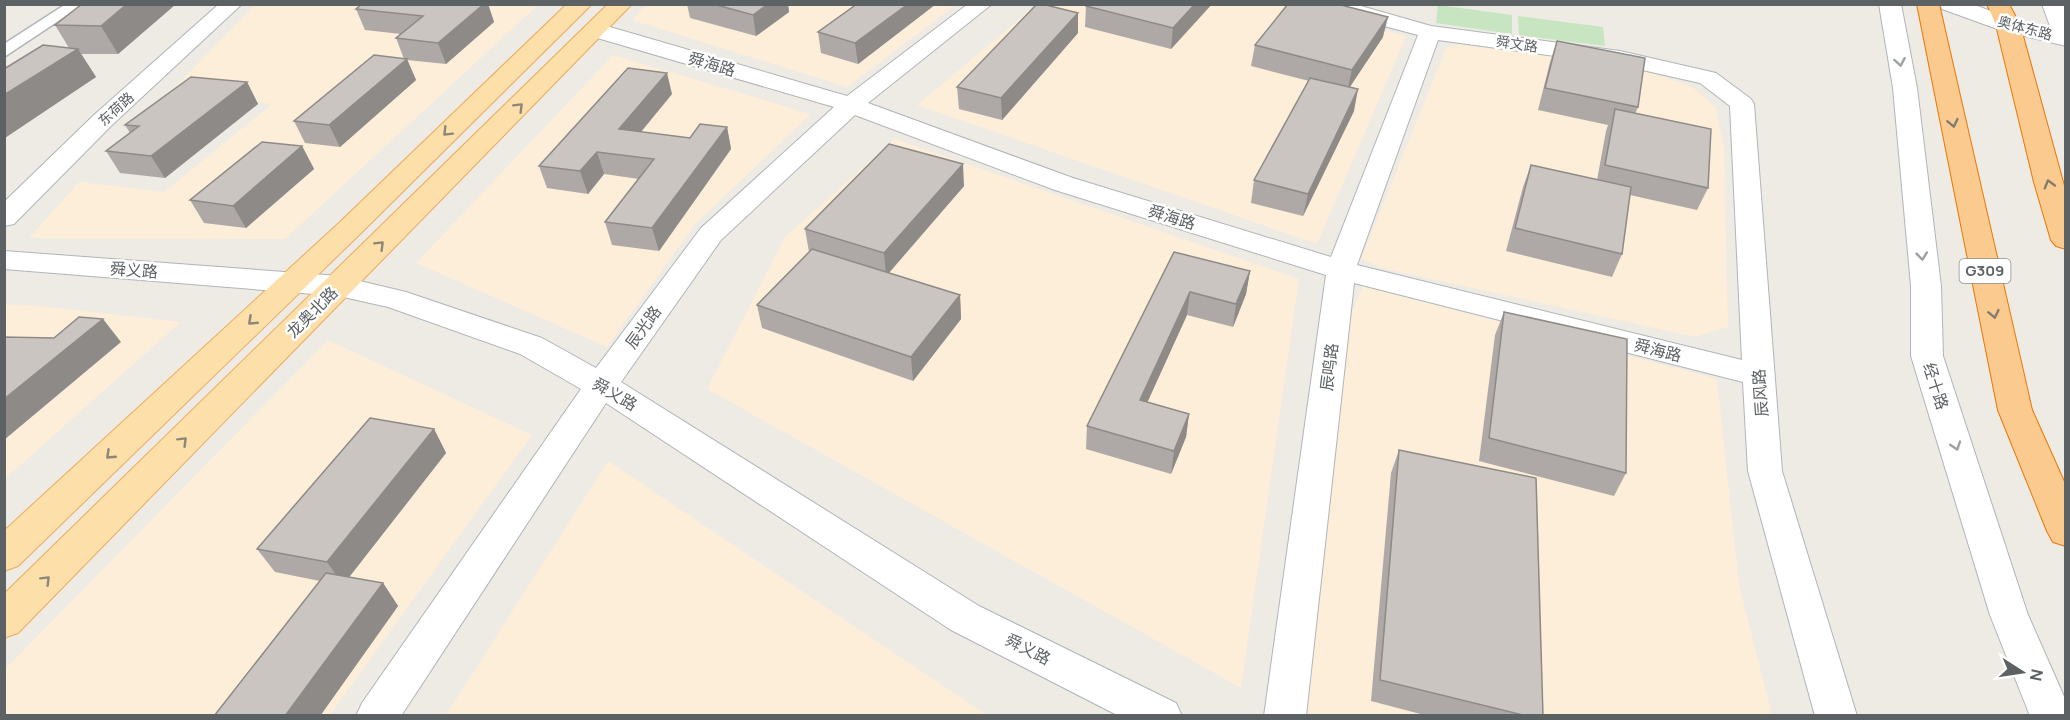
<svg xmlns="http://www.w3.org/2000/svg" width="2070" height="720" viewBox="0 0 2070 720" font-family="Manrope,'Noto Sans SC',sans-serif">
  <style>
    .commercial { fill: #fdeeda }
    .green { fill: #c8e5c1 }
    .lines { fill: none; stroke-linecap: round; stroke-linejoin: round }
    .street-casing { stroke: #b1b5b8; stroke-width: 3 }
    .secondary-casing { stroke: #b0b5b8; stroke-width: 2 }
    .primary-casing { stroke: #eda95d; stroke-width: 2 }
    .highway-casing { stroke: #eb7706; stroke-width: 2 }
    .street { fill: #fff; fill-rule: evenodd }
    .secondary { fill: #fff; fill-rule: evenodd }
    .primary { fill: #fddfaa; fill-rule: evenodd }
    .highway { fill: #faca8f; fill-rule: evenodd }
    .wall { fill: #aea9a6 }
    .shaded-wall { fill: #8d8a87 }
    .building { fill: #cac5c1; stroke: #8d8a87; stroke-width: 1.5 }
    .oneway { stroke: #9da0a2 }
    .oneway2 { stroke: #8c8779 }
    .oneway3 { stroke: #847b6f }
    .labels { text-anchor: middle; stroke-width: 5; stroke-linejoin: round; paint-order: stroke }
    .far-street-label { font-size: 14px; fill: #5c6164; stroke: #fff }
    .shield { fill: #fff; stroke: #8d9092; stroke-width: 1.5 }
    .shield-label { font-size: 15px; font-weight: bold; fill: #5c6164 }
    .street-label { font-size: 16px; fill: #5c6164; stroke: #fff }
  </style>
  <rect width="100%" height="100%" fill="#eeeae4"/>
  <g class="commercial">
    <polygon points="647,4 956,5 847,87 632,20"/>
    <polygon points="255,5 538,5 285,239 29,238 79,182 164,192 272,104 169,93"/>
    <polygon points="1036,5 1284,5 1406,36 1317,244 917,105"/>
    <polygon points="1467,42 1645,71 1691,86 1716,108 1724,148 1728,327 1695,337 1382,268 1361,259 1446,48"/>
    <polygon points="613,55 811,114 696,223 607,347 416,263"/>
    <polygon points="895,139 1299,279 1241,688 707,389 785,237"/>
    <polygon points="1363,286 1717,379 1739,585 1772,715 1307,716 1295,706 1326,453 1353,309"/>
    <polygon points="4,304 47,307 181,322 5,479"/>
    <polygon points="328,340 532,435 330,715 5,716 5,669"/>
    <polygon points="608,461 987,715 446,715"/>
  </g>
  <g class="green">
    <polygon points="1438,5 1512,15 1512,34 1436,23"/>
    <polygon points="1518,16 1603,27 1605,46 1519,35"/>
  </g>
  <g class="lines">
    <defs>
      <polygon id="street" points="66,4 84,4 4,57 4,44"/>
      <g id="secondary">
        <polygon points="219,4 242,4 112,125 14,224 4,226 4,202 94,115"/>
        <path d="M968 4H992L868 103 1073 178 1331 257 1418 35 1320 9 1318 4H1354L1431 26 1620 51 1716 73 1751 99 1754 104 1782 471 1857 716H1815L1748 471 1743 382 1354 283 1306 716H1264L1326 275 1055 190 855 115 721 240 621 382 979 606 1176 703 1182 716H1119L951 630 606 403 401 716H356L362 703 581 389 520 354 388 307 339 296 4 269V251L339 276 406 292 542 338 596 368 701 228 834 107 587 35 584 30 587 25 595 23 603 25 847 96ZM1438 40 1620 65 1700 83 1730 106 1742 360 1357 265Z"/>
        <polygon points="1879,4 1901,4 1917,88 1941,286 1943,356 2028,615 2066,701 2066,716 2030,716 1990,615 1911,356 1911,286 1893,88"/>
        <polygon points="1940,4 1972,4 2015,20 2051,29 2042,4 2063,4 2066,10 2066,46 2000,30 1942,9"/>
      </g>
      <g id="primary">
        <polygon points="567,4 592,4 360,234 18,566 4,571 4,531 340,222"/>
        <polygon points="608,4 632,4 18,633 4,638 4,594"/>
      </g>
      <g id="highway">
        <polygon points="1917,4 1939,4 2032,410 2066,486 2066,546 2053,542 2047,531 1998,410"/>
        <polygon points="1987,4 2009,4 2020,25 2066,193 2066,249 2056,246 2051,240 2034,182 1996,25"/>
      </g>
    </defs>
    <use href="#street" class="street-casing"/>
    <use href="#secondary" class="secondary-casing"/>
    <use href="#primary" class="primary-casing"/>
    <use href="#highway" class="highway-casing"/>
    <use href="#street" class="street"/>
    <use href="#secondary" class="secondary"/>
    <use href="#primary" class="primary"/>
    <use href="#highway" class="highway"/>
  </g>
  <g class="wall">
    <polygon points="176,4 118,54 81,54 96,77 4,137 4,69 69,48 55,25"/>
    <polygon points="362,4 488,4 494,22 446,64 407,60 416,80 340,147 305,143 294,121 404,59 396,38 401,34 365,30 356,9"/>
    <polygon points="687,4 788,4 789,12 756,36 690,18"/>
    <polygon points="857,4 936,4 858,64 821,53 818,32"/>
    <polygon points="1087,4 1212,4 1171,49 1085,27 1086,6"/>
    <polygon points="1078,13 1078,33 1002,120 959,109 957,87"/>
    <polygon points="1383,37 1350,87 1354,111 1303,216 1251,203 1254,180 1309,81 1251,66 1255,45"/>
    <polygon points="1557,41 1638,107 1635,114 1708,188 1697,210 1630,195 1622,254 1612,277 1506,251 1523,187 1531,165 1597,180 1606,131 1608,125 1538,110 1550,62"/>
    <polygon points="247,82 258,104 165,178 120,173 106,151 130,133 125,125"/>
    <polygon points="672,94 641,132 690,138 727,127 731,149 659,251 612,245 605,222 639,179 604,174 588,194 547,188 539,166"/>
    <polygon points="302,146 314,169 246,228 204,223 190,200"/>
    <polygon points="964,186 889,273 960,295 961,319 913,381 762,328 757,305 809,252 805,229"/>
    <polygon points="1174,252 1250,271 1246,294 1233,327 1187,315 1147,402 1189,414 1186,437 1171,474 1086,449 1087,426"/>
    <polygon points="1504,312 1626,473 1614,496 1479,461 1495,335"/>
    <polygon points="434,429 446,453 349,577 383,583 398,606 320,716 214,716 320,581 275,572 257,549"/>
    <polygon points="1399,450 1543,716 1428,716 1371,701 1391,473"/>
  </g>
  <g class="shaded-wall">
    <polygon points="127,4 176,4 118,54 101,26"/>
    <polygon points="484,4 488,4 494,22 446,64 438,43"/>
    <polygon points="768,4 788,4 789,12 756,36 753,15"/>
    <polygon points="908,4 936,4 858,64 855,43"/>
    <polygon points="1195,4 1212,4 1171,49 1173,28"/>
    <polygon points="1078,13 1078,33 1002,120 1001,98"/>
    <polygon points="1388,17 1383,37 1347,91 1352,70"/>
    <polygon points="78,49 96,77 5,138 4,95"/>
    <polygon points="407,59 416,80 340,147 329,125"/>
    <polygon points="667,73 672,94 625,151 619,129"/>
    <polygon points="247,82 258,104 165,178 151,156"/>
    <polygon points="1358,89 1354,111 1303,216 1308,194"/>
    <polygon points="727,127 731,149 659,251 652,228"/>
    <polygon points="302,146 314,169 246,228 233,206"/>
    <polygon points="597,152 604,174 588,194 580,171"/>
    <polygon points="963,164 964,186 886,276 884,253"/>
    <polygon points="1250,271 1246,294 1233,327 1236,304"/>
    <polygon points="1190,292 1187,315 1138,423 1140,400"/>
    <polygon points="960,295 961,319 913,381 911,357"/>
    <polygon points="103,319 121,342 4,440 4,399"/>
    <polygon points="1189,414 1186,437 1171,474 1174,451"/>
    <polygon points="434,429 446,453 343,585 327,562"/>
    <polygon points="383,583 398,606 320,716 285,716"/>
  </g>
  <g class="building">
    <polygon points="82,4 127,4 101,26 55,25"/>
    <polygon points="362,4 484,4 438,43 396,38 423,16 356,9"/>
    <polygon points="713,4 768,4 753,15"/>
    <polygon points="857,4 908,4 855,43 818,32"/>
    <polygon points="1037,4 1042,4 1078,13 1001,98 957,87"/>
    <polygon points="1087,4 1195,4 1173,28 1086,6"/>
    <polygon points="1288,4 1337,4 1388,17 1352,70 1255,45"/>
    <polygon points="1557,41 1645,58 1638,107 1545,88"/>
    <polygon points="43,45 78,49 4,95 4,69"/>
    <polygon points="374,55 407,59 329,125 294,121"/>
    <polygon points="628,68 667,73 619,129 690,138 700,124 727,127 652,228 605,222 654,159 597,152 580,171 539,166"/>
    <polygon points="191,77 247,82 151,156 106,151 139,126 125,125"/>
    <polygon points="1310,78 1358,89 1308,194 1254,180"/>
    <polygon points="1615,109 1711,129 1708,188 1605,165"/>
    <polygon points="262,142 302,146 233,206 190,200"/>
    <polygon points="889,144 963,164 884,253 805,229"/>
    <polygon points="1531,165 1631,187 1622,254 1515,228"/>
    <polygon points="812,249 960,295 911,357 757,305"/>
    <polygon points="1174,252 1250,271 1236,304 1190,292 1140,400 1189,414 1174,451 1087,426"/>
    <polygon points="1504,312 1627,339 1626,473 1489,438"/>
    <polygon points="79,317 103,319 4,399 4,337 54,338"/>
    <polygon points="370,418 434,429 327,562 257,549"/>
    <polygon points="1399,450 1536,478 1543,716 1527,716 1380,680"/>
    <polygon points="326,573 383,583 285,716 214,716"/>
  </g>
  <defs><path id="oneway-chevron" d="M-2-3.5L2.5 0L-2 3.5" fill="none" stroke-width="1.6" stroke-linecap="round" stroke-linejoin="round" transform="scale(1.5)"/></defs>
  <g class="oneway">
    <use href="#oneway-chevron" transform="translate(1900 62) rotate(80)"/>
    <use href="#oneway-chevron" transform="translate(1922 256) rotate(84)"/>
    <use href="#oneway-chevron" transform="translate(1956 446) rotate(72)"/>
  </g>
  <g class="oneway2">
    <use href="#oneway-chevron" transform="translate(519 107) rotate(-45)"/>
    <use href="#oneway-chevron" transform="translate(447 132) rotate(135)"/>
    <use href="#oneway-chevron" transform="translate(380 245) rotate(-45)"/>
    <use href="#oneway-chevron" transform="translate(252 321) rotate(137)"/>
    <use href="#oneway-chevron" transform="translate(183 441) rotate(-45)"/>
    <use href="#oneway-chevron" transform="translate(110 455) rotate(137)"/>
    <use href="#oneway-chevron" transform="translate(46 580) rotate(-45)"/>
  </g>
  <g class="oneway3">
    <use href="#oneway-chevron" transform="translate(1953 123) rotate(78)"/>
    <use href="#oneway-chevron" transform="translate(2049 184) rotate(-106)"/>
    <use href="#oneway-chevron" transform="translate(1994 314) rotate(78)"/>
  </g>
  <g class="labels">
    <g class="far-street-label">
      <text transform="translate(2025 28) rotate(15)" y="5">奥体东路</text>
      <text transform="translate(1517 44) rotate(8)" y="5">舜文路</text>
      <text transform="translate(116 109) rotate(-42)" y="5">东荷路</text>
    </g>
    <rect class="shield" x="1959.5" y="259" width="51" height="24" rx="4.5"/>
    <g class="shield-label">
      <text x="1985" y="276">G309</text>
    </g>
    <g class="street-label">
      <text transform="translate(712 64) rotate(16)" y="6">舜海路</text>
      <text transform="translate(1172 217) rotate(17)" y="6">舜海路</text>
      <text transform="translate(134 270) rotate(4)" y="6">舜义路</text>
      <text transform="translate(312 312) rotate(-45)" y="6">龙奥北路</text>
      <text transform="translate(643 327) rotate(-54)" y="6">辰光路</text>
      <text transform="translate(1658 350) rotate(14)" y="6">舜海路</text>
      <text transform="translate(1329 367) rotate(-83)" y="6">辰鸣路</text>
      <text transform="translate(1936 386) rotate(72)" y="6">经十路</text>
      <text transform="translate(1760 393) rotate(-94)" y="6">辰风路</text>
      <text transform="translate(615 394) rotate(30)" y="6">舜义路</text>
      <text transform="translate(1028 649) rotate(27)" y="6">舜义路</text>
    </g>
  </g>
  <rect width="2070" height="720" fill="none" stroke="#5c6164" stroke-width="12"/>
  <g transform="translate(2022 672) rotate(102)" stroke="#ffffff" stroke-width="4.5" paint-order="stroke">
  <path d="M0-4.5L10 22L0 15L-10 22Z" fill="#5c6164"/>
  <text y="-9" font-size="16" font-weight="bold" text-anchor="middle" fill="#5c6164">N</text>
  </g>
</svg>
